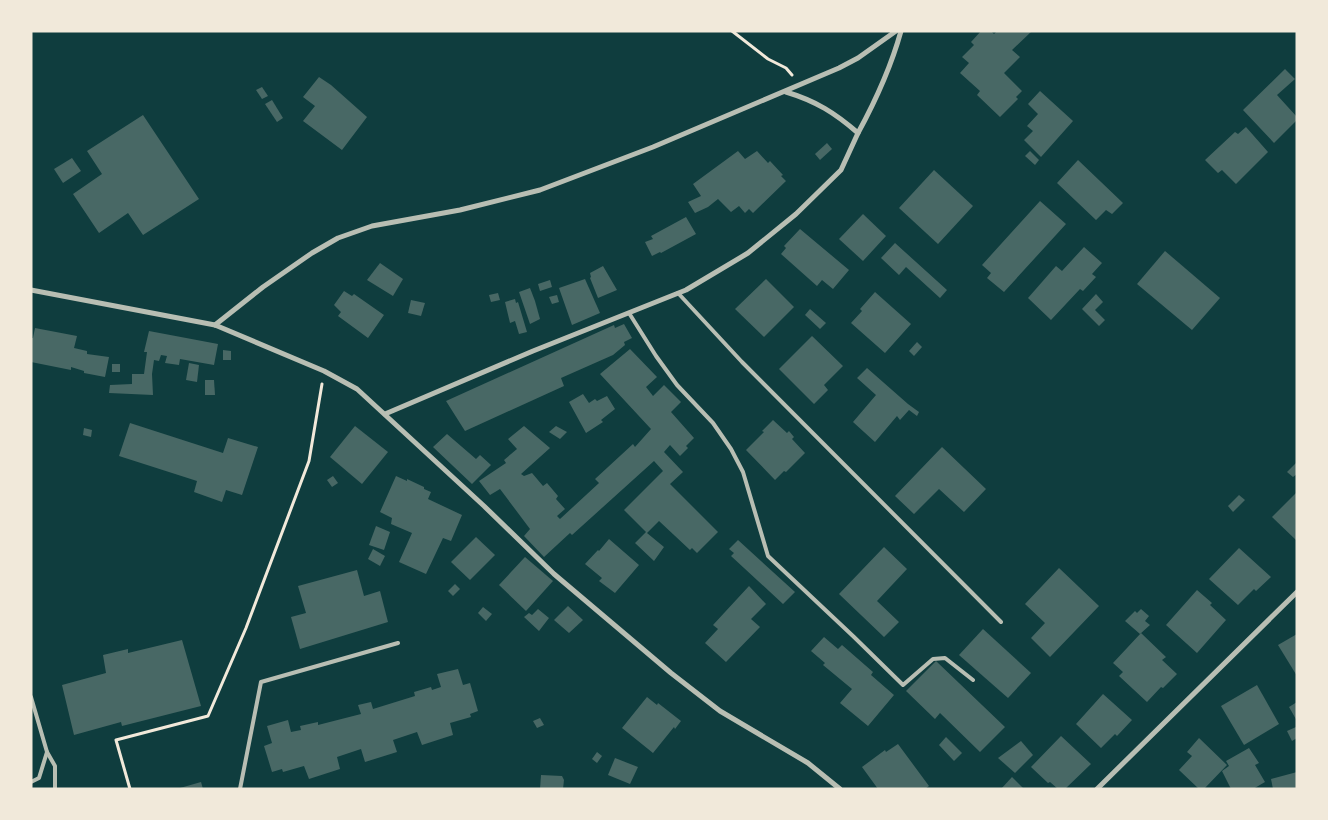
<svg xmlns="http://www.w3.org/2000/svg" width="1328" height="820" viewBox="0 0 1328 820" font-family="'PT Sans',sans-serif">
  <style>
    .building { fill: #486865 }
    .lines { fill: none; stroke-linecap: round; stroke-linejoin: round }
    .path { stroke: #f1e9da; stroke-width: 3 }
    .service { stroke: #b8beb3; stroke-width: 4 }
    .minor { stroke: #b8beb3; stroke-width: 5 }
  </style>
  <rect width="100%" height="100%" fill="#0f3d3e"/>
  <g class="building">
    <polygon points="981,31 991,31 994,34 997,31 1032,31 1012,50 1020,57 1004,73 1022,91 1016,97 1018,99 1000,117 977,95 980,91 960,73 969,63 962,57 974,45 971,42"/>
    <polygon points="1285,69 1295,79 1277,95 1297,117 1297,120 1274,143 1243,110"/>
    <polygon points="319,77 331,85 367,117 342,150 303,121 315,106 303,97"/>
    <polygon points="262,87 268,96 262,99 256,90"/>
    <polygon points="1040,91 1073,121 1041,157 1024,140 1033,131 1027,126 1038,114 1028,104"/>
    <polygon points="272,100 283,118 277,122 265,104"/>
    <polygon points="143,115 199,199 143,235 128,213 99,233 73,194 102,174 87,151"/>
    <polygon points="1246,127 1268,152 1236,184 1222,170 1218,173 1205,160 1235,132 1238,134"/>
    <polygon points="827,143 832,149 820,160 815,154"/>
    <polygon points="738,151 745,159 757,151 768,163 770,161 783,175 781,176 786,181 753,213 749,209 745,213 739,206 731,212 718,199 708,207 695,213 688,202 701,196 693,184"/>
    <polygon points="1030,151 1039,160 1035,165 1025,156"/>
    <polygon points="72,158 81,171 63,183 54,169"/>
    <polygon points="1078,160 1123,203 1112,214 1106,210 1096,220 1057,183"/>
    <polygon points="934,170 973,206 938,244 899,208"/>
    <polygon points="1040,201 1066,224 1004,292 987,278 991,273 982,265"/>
    <polygon points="863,214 886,236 863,261 839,239"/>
    <polygon points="686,217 696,234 661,253 660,252 652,256 645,242 653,239 651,236"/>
    <polygon points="800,229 849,270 833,289 822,280 817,286 781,254 786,248 784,246"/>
    <polygon points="895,243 947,290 940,298 906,267 899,275 881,258"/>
    <polygon points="1084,247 1102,263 1092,274 1096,277 1083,291 1080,289 1051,320 1028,298 1056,266 1062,271"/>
    <polygon points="1165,251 1220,298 1192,330 1137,284"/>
    <polygon points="380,263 403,279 393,296 367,280"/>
    <polygon points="603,266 617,290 598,298 590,278 591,277 590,273"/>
    <polygon points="585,279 600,313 572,325 559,288"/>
    <polygon points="766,279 794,307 764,337 735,309"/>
    <polygon points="550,280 552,287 540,291 538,284"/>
    <polygon points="530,288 535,301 540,319 530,324 519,292"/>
    <polygon points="344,291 352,296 354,294 384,315 368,338 338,316 341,312 334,305"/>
    <polygon points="875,292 911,324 885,353 851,323 862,311 860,309"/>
    <polygon points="498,293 500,300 491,302 489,295"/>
    <polygon points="1096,294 1103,302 1095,310 1105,320 1099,326 1082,309"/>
    <polygon points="557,295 559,302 552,304 549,297"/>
    <polygon points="515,299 516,303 518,302 527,332 519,334 515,321 510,323 505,302"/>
    <polygon points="411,300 425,303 421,316 408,313"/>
    <polygon points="810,309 826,323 820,329 805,315"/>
    <polygon points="624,324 632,338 624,342 625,345 613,355 561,378 564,386 465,431 446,401 614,325 615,328"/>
    <polygon points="35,328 77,336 74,348 87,351 87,354 109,357 105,377 84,373 84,371 71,367 71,370 31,362 31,338 33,338"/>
    <polygon points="149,331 218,344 214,365 180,359 179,365 165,363 167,356 161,355 159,361 154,360 152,374 153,395 109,393 110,385 132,384 132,374 144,374 147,352 144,352"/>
    <polygon points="812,336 843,366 824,385 828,390 814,404 779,369"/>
    <polygon points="917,342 922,347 914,356 909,351"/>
    <polygon points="630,349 657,377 646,387 653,396 664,385 681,402 671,412 694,438 686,446 688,448 680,456 670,445 664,452 683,472 670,484 718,532 697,553 692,548 690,550 659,521 647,533 664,547 654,561 635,543 646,532 624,510 663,471 654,461 572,535 570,533 544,557 524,536 530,529 500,489 490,495 479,481 506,463 504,460 517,449 508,439 524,426 550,448 521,474 524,476 532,473 543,486 547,483 558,496 556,499 565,509 557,516 560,519 599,483 595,479 633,444 635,447 651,429 600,374"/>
    <polygon points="223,350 231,351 231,360 223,360"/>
    <polygon points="189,363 199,365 197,382 186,380"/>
    <rect x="112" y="364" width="8" height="8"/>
    <polygon points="867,368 908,404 919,412 917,416 909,410 900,420 897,416 875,442 853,422 876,395 857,378"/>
    <polygon points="205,380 214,380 215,395 205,395"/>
    <polygon points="583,394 589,403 595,399 597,401 607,396 615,409 601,420 603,422 586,433 569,402"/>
    <polygon points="773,420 787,433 789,431 794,437 792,439 805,453 786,472 784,471 775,480 746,450 764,432 762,431"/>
    <polygon points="130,423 223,453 228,438 258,447 242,495 226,490 222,502 194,492 197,481 119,456"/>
    <polygon points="355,426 388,452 362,484 330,457"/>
    <polygon points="556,426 567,432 560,439 549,432"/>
    <polygon points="84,428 92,430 91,437 83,435"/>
    <polygon points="447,434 476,459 480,455 491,465 472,484 433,447"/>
    <polygon points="942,447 986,489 964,512 939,489 914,514 895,496"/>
    <polygon points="1297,462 1297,474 1293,477 1287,472"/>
    <polygon points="333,476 338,483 332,487 327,480"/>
    <polygon points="396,476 407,481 407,479 424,487 424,489 431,492 428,499 462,515 451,541 443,538 426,574 399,562 412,533 391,524 392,518 380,512"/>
    <polygon points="1297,492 1297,541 1272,517"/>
    <polygon points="1239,495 1245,500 1233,512 1228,506"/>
    <polygon points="376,526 390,532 384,550 369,545"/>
    <polygon points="476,537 495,555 470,580 451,562"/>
    <polygon points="609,539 639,565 615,593 599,581 602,578 585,564 598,550 599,551"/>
    <polygon points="738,540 795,592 783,604 731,556 734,553 729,549"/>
    <polygon points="884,547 907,569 877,601 899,622 884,637 839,594"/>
    <polygon points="1239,548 1271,577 1256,591 1254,589 1238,605 1209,579"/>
    <polygon points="373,549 385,556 380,566 368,559"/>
    <polygon points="525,557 553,581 526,611 499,585"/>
    <polygon points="1059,568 1099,606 1050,657 1031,638 1045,623 1025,604"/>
    <polygon points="357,570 364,596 380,591 388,622 300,649 291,617 306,613 298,586"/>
    <polygon points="455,584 460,589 453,596 448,591"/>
    <polygon points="749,586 766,604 751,619 760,627 726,662 705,643 718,629 713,625"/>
    <polygon points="1197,590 1212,603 1210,605 1226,620 1197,653 1166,625"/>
    <polygon points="568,606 583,620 569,633 554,620"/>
    <polygon points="483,607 492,614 486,621 478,613"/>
    <polygon points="538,609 549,618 539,631 524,617 529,613 532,615"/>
    <polygon points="1141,609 1149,616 1145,621 1150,625 1140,634 1125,621 1135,611 1137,613"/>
    <polygon points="983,629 1031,673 1008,698 959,655"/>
    <polygon points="1141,633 1166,657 1162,660 1177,674 1163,688 1161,687 1147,702 1119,676 1123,672 1113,663"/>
    <polygon points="1297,634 1297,676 1278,645"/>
    <polygon points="824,637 838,649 842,645 873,672 871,675 894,695 868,726 840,703 852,689 823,665 825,663 811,651"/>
    <polygon points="182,640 201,706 122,726 121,722 74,735 62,685 106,673 103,655 128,649 128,653"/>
    <polygon points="936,661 1005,727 980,752 940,713 935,719 906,691"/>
    <polygon points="458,669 463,685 470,683 478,711 470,714 471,717 450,723 453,735 422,745 417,732 393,740 397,752 365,762 361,749 337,757 340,769 309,779 304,766 283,772 282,769 272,772 264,746 272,743 267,726 288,720 291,732 301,730 300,726 318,722 318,725 361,714 358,705 371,702 373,709 415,696 414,692 431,687 432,690 441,687 437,674"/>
    <polygon points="1257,685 1279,724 1244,745 1221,706"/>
    <polygon points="1103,694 1132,720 1117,736 1115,734 1101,748 1076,724"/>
    <polygon points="647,697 657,705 658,703 681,721 675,729 674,727 653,753 622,728"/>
    <polygon points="1297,702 1297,721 1289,707"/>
    <polygon points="540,718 544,725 537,728 533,721"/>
    <polygon points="1296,727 1297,738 1292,741 1287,731"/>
    <polygon points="1061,736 1091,764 1065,789 1058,789 1050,782 1048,783 1031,767"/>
    <polygon points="946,737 962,753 954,761 939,745"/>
    <polygon points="1199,738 1227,765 1204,789 1199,789 1179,770 1192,756 1187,752"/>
    <polygon points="1021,741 1033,755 1015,773 998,758"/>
    <polygon points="898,744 929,786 925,789 878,789 862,767 885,750 886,752"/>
    <polygon points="1249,748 1259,763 1255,765 1265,782 1253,789 1231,789 1222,771 1229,766 1226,761"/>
    <polygon points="597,752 602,756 597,763 592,759"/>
    <polygon points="615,758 638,767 630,784 608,775"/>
    <polygon points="1297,772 1297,789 1273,789 1271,779"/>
    <polygon points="541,775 562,776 564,780 563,789 540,789"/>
    <polygon points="1012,777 1024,789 1001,789"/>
    <polygon points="201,782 203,789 180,789 180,788"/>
  </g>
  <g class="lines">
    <g class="path">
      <polyline points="732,31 768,59 786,68 792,75"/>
      <polyline points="130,789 116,740 208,716 246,628 309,461 322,384"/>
    </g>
    <g class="service">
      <polyline points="678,293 742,362 1001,622"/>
      <polyline points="629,313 656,356 677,385 713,423 731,449 743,472 768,556 854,637 903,685 933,659 945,658 973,680"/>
      <polyline points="31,697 47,752 55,766 55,789"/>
      <polyline points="31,782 39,778 47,752"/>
      <polyline points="240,789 261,682 398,643"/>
    </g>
    <g class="minor">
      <path d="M786 92C816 101 835 113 858 133 876 100 891 67 901 31"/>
      <polyline points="31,290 215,325 324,371 357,389 484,506 554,574 671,673 720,711 808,763 840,789"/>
      <polyline points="215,325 263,287 312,253 338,238 372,226 460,210 540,190 653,147 839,68 858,58 896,31"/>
      <polyline points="385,414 533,351 686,290 748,253 796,214 841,170 858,133"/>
      <polyline points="1097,789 1297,592"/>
    </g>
  </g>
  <rect width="1328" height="820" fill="none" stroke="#f1e9da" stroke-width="65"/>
</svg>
